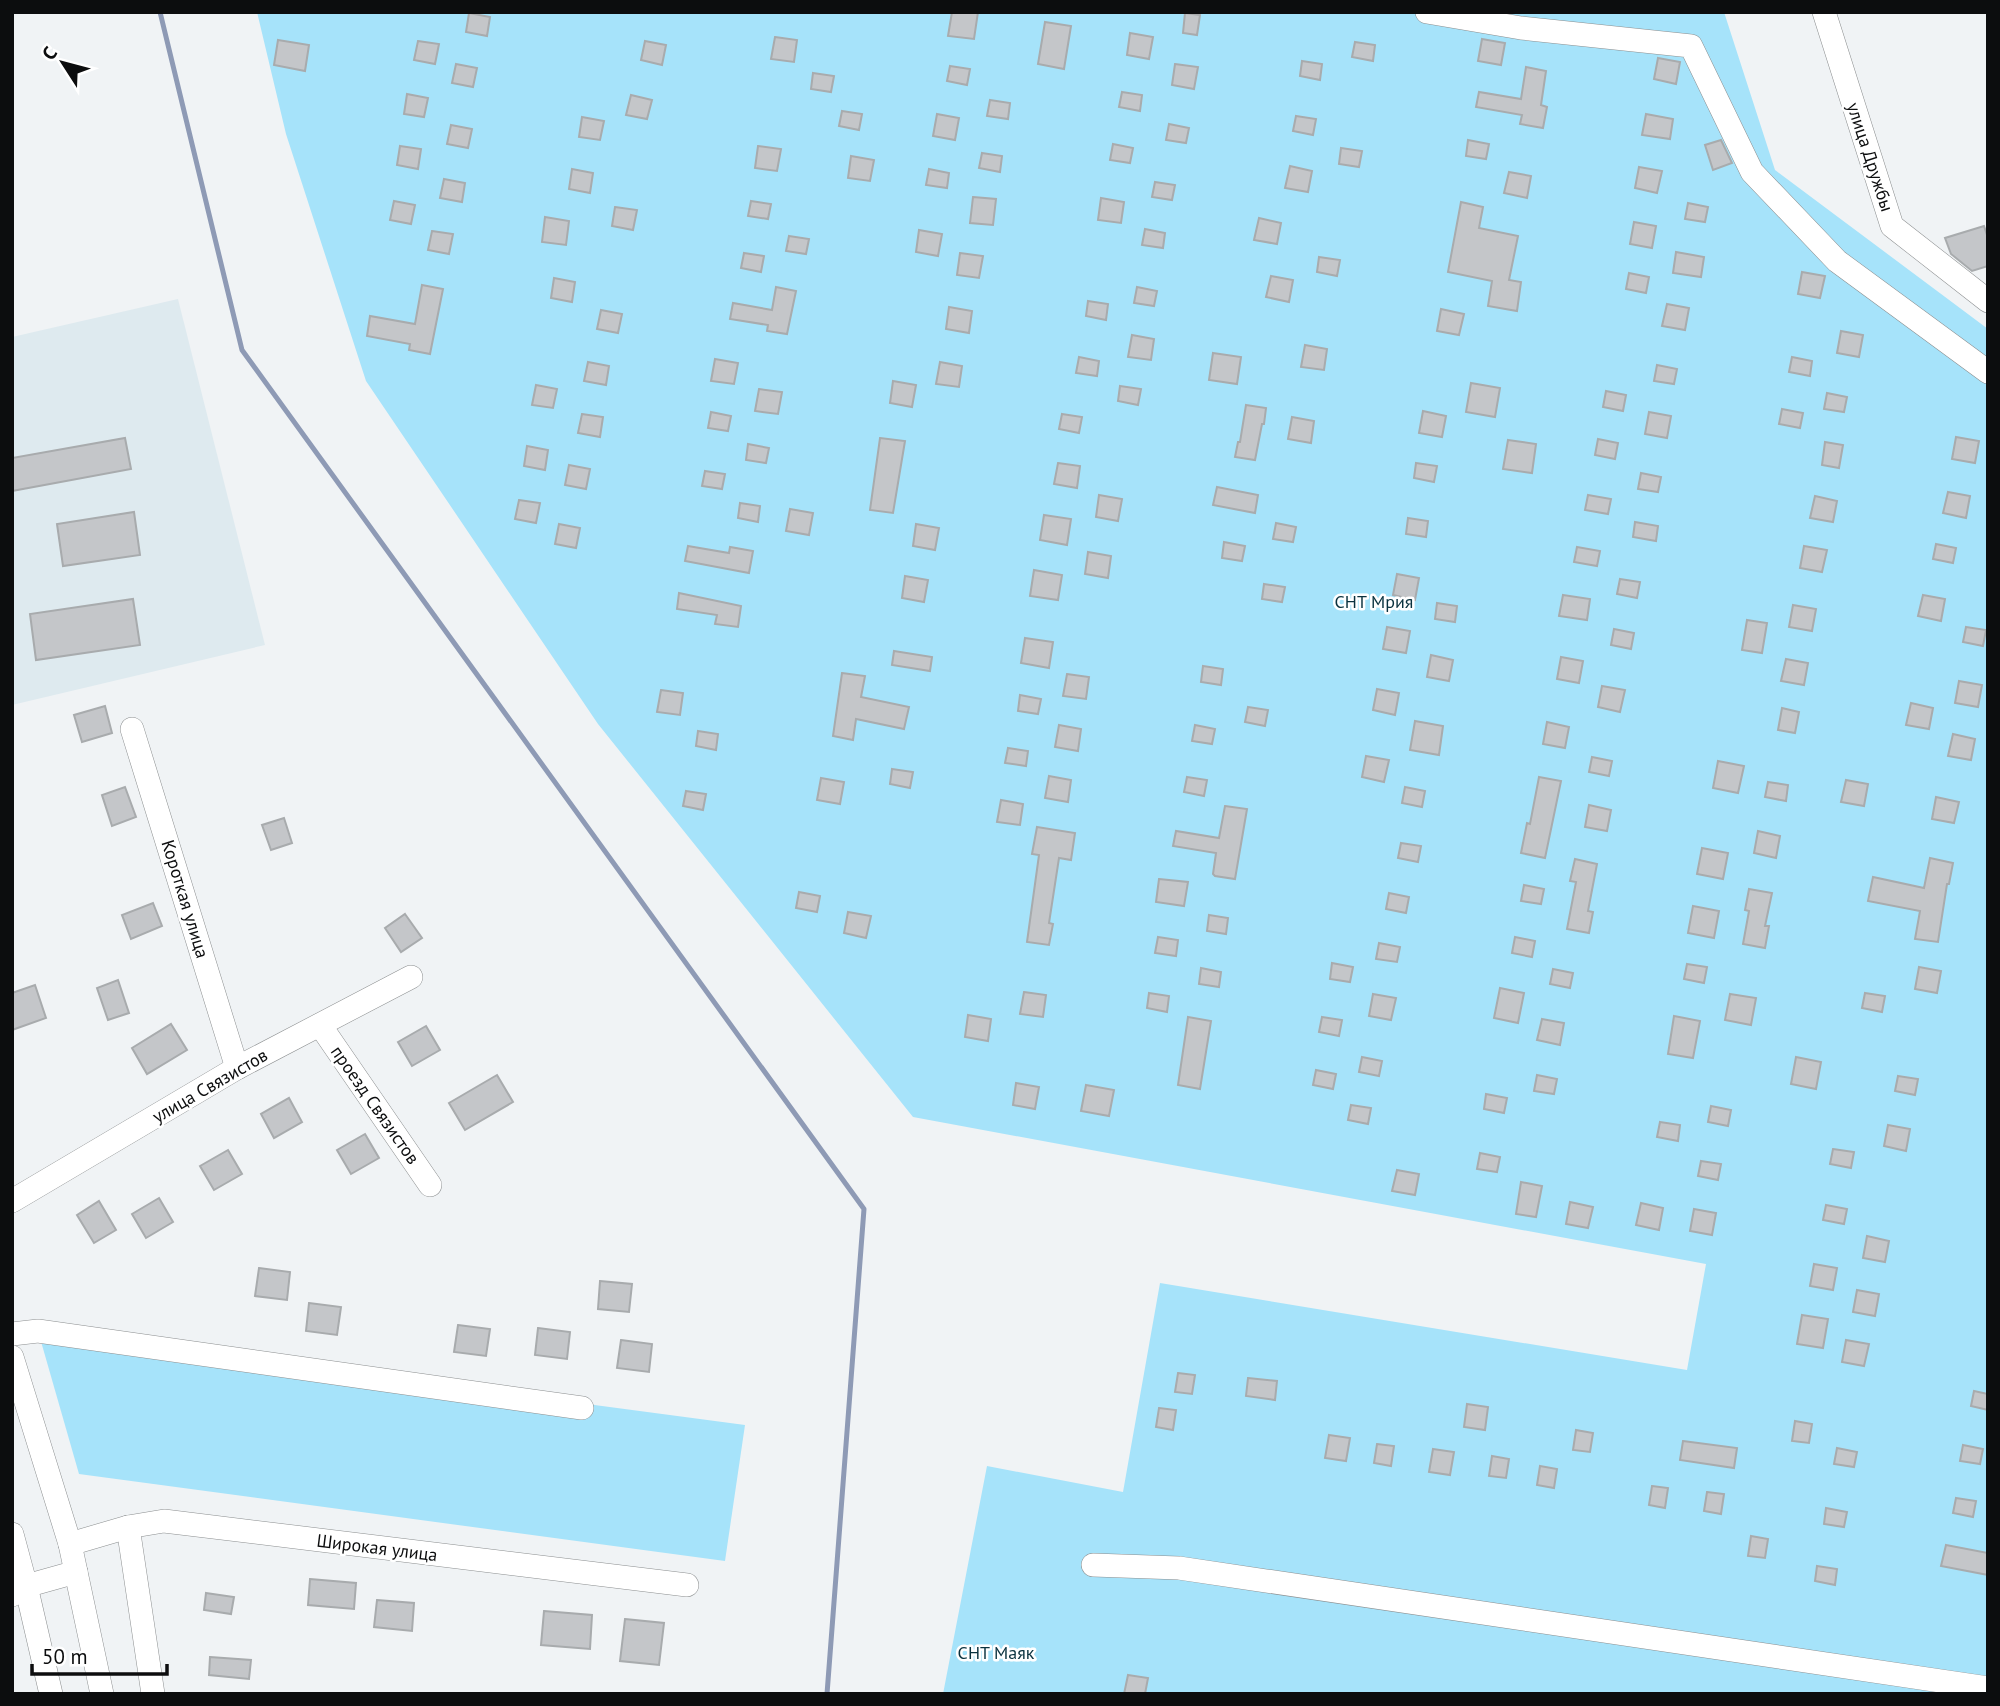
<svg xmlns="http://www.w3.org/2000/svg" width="2000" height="1706" viewBox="0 0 2000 1706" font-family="'PT Sans',sans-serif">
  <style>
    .built { fill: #deeaef }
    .green { fill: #a6e3fa }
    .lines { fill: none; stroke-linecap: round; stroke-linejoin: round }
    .stream { stroke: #8e9ab5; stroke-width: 5 }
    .building { fill: #c4c6c9; stroke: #a8abad; stroke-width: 2 }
    .minor-casing { stroke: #8c8f90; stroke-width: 24 }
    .minor { stroke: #fff; stroke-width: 23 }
    .labels { text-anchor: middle; stroke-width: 5; stroke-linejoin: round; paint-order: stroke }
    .street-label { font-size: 18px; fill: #0c0d0e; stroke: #fff }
    .park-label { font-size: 18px; fill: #0a323f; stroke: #fff }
  </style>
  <rect width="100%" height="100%" fill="#f0f3f5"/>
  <polygon class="built" points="178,299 265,645 12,705 12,337"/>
  <g class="green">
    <polygon points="257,12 1724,12 1775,170 1988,329 1988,1694 943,1694 987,1466 1123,1492 1160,1283 1687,1370 1706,1264 913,1117 598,724 366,381 286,134"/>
    <polygon points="38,1331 745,1425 725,1561 79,1474"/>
  </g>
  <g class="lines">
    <polyline class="stream" points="160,12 242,350 864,1209 827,1694"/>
  </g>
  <g class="building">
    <polygon points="952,12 978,12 974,39 948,36"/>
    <polygon points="469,13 490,17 487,36 466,32"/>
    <polygon points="1185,13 1200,15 1197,35 1183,33"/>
    <polygon points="1045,22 1071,26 1064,69 1038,64"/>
    <polygon points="1130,33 1153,37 1149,59 1127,55"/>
    <polygon points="775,37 797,40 794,62 771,59"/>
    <polygon points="1482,39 1505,43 1501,65 1478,61"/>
    <polygon points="278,40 309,45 305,71 274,65"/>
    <polygon points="418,41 439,44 435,64 414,60"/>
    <polygon points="645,41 666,45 662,65 641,60"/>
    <polygon points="1355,42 1375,45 1373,61 1352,57"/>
    <polygon points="1658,58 1680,62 1676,84 1654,79"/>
    <polygon points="1302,61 1322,64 1320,80 1300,76"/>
    <polygon points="456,64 477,68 473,87 452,83"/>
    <polygon points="1175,64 1198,67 1194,89 1172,85"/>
    <polygon points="950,66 970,69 967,85 947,81"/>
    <polygon points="1526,67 1546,71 1541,105 1547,107 1543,128 1520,124 1522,115 1476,107 1479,92 1521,99"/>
    <polygon points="813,73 834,76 831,92 811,89"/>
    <polygon points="1122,92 1142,95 1140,111 1119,107"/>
    <polygon points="407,94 428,98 424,117 404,114"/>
    <polygon points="631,95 652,100 647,119 626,115"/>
    <polygon points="990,100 1010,103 1008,119 987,116"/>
    <polygon points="842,111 862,114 859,130 839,126"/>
    <polygon points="937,114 959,118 955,140 933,136"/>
    <polygon points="1646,114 1673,119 1670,139 1642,135"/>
    <polygon points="1296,116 1316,119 1313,135 1293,131"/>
    <polygon points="582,117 604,121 600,140 579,137"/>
    <polygon points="1169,124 1189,128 1186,143 1166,140"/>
    <polygon points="451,125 472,129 468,148 447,144"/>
    <polygon points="1468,140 1489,144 1486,159 1466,156"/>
    <polygon points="1721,140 1732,163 1713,170 1705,145"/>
    <polygon points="1113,144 1133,148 1130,163 1110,160"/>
    <polygon points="400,146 421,149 418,169 397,165"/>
    <polygon points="758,146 781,149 777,171 755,168"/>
    <polygon points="1341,148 1362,151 1359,167 1339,164"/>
    <polygon points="982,153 1002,156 1000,172 979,168"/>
    <polygon points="851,156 874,160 870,181 848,178"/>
    <polygon points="1290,166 1312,171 1308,192 1285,188"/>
    <polygon points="1639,167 1662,171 1657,193 1635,188"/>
    <polygon points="572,169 593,173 590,193 569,189"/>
    <polygon points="929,169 949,173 947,188 926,185"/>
    <polygon points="1509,172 1531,176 1527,198 1504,193"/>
    <polygon points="444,179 465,183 462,202 440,198"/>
    <polygon points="1155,182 1175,185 1172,200 1152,197"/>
    <polygon points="973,197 996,199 993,225 970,223"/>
    <polygon points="1101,198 1124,202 1121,223 1098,220"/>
    <polygon points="394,201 415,205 411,224 390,220"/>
    <polygon points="751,201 771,204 768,219 748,216"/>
    <polygon points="1461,202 1483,207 1479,228 1518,236 1509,280 1521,282 1517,311 1488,306 1492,281 1448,272"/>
    <polygon points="1688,203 1708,207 1705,222 1685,219"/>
    <polygon points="615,207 637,210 633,230 612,226"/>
    <polygon points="545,217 569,221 566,245 542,242"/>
    <polygon points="1259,218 1281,223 1277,244 1254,240"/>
    <polygon points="1634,222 1656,226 1652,248 1630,244"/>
    <polygon points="1984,226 1988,238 1988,266 1972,271 1951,254 1945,238"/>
    <polygon points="1145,229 1165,233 1163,248 1142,245"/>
    <polygon points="919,230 942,234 938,256 916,252"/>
    <polygon points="432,231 453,234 449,254 428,250"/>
    <polygon points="789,236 809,239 806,254 786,251"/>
    <polygon points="1676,252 1704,257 1701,277 1673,273"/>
    <polygon points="744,253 764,256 761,272 741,268"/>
    <polygon points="960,253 983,256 979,278 957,275"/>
    <polygon points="1319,257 1340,260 1337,276 1317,272"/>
    <polygon points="1802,272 1825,276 1820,298 1798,294"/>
    <polygon points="1629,273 1649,277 1646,293 1626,289"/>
    <polygon points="1271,276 1293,280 1289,302 1266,297"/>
    <polygon points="554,278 575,282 572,302 551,298"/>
    <polygon points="422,285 443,289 430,354 409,350 410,344 367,336 370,316 415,324"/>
    <polygon points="776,287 796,291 787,334 767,331 768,325 730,319 733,303 772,310"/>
    <polygon points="1137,287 1157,291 1154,306 1134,303"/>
    <polygon points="1088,301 1108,304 1106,320 1086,316"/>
    <polygon points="1667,304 1689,308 1685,330 1662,326"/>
    <polygon points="949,307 972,311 969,333 946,329"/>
    <polygon points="1441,309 1464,314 1459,335 1437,331"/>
    <polygon points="601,310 622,314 618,333 597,329"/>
    <polygon points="1841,331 1863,335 1859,357 1837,353"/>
    <polygon points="1132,335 1154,339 1151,360 1128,357"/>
    <polygon points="1305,345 1327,349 1324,370 1301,367"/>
    <polygon points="1213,353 1241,357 1237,384 1209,380"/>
    <polygon points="1079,357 1099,361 1097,376 1076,373"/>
    <polygon points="1792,357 1812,361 1810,376 1789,372"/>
    <polygon points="715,359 738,363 734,384 711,381"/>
    <polygon points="588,362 609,366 606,385 584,381"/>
    <polygon points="940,362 962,366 959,387 936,384"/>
    <polygon points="1657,365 1677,369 1674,384 1654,381"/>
    <polygon points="893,381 916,385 912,407 890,403"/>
    <polygon points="1471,383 1500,388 1495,417 1466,412"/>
    <polygon points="536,385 557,389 553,408 532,405"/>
    <polygon points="1120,386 1141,389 1138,405 1118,401"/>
    <polygon points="759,389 782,392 778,414 755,411"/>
    <polygon points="1606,391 1626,395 1623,411 1603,407"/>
    <polygon points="1827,393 1847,397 1844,412 1824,409"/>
    <polygon points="1246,405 1266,408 1264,424 1262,424 1255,460 1235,457 1238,442 1240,442"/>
    <polygon points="1782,409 1803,413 1800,428 1779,424"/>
    <polygon points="1423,411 1446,416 1442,437 1419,433"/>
    <polygon points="711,412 731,416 728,431 708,428"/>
    <polygon points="1649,412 1671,416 1667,438 1645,434"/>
    <polygon points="582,414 603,417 600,437 578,433"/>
    <polygon points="1062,414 1082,417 1079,433 1059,429"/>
    <polygon points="1292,417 1314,421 1311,443 1288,439"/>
    <polygon points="1956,437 1979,441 1975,463 1952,459"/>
    <polygon points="125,438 131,469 12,491 12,458"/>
    <polygon points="880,438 905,441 893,513 870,510"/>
    <polygon points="1598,439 1618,443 1615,459 1595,455"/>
    <polygon points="1508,440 1536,444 1532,473 1503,469"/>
    <polygon points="1825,442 1843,445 1839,468 1822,465"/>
    <polygon points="748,444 769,448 766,463 746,460"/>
    <polygon points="527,446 548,450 545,470 524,466"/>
    <polygon points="1058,463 1080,466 1077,488 1054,484"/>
    <polygon points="1416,463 1437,466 1434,482 1414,478"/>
    <polygon points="569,465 590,469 586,489 565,485"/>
    <polygon points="705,471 725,474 722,489 702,486"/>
    <polygon points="1641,473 1661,477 1658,492 1638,489"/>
    <polygon points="1217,487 1258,495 1255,513 1213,505"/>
    <polygon points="1948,492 1970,496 1966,518 1943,513"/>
    <polygon points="1099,495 1122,499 1118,521 1096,517"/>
    <polygon points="1588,495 1611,499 1608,514 1585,510"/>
    <polygon points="1815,496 1837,501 1833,522 1810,518"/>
    <polygon points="519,500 540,503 536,523 515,519"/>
    <polygon points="740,503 760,506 758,522 738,518"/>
    <polygon points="790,509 813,513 809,535 786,531"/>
    <polygon points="134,512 140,555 63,566 57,524"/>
    <polygon points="1044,515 1071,519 1067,545 1040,540"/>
    <polygon points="1408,518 1428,521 1426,537 1406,534"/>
    <polygon points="1635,522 1658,526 1656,541 1633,537"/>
    <polygon points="1276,523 1296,527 1293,542 1273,539"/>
    <polygon points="559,524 580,528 576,548 555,544"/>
    <polygon points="916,524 939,528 935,550 913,546"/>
    <polygon points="1224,542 1245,546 1242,561 1222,558"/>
    <polygon points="1936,544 1956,548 1953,563 1933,559"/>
    <polygon points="688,546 729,553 730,547 753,551 749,573 685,561"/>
    <polygon points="1804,546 1827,550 1822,572 1800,568"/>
    <polygon points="1577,547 1600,551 1597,566 1574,562"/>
    <polygon points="1088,552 1111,556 1108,578 1085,574"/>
    <polygon points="1034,570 1062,575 1058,600 1030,596"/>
    <polygon points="1397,574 1419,578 1415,600 1393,595"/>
    <polygon points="905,576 928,580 924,602 902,598"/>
    <polygon points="1620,579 1640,582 1637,598 1617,594"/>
    <polygon points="1264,584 1285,587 1282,602 1262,599"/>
    <polygon points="679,593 741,606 738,627 715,624 717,615 677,609"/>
    <polygon points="1563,595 1590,599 1587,620 1559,616"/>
    <polygon points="1923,595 1945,599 1941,621 1918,616"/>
    <polygon points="133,599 140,645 36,660 30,614"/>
    <polygon points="1437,603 1457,606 1455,622 1435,619"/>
    <polygon points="1793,605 1816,609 1812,631 1789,627"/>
    <polygon points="1747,620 1767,623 1762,653 1742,650"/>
    <polygon points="1387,627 1410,631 1406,653 1383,649"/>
    <polygon points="1966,627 1986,630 1983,646 1963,642"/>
    <polygon points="1614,629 1634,633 1631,649 1611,645"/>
    <polygon points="1025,638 1053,642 1049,668 1021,663"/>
    <polygon points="894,651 932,657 930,671 892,665"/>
    <polygon points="1431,655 1453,660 1449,681 1427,677"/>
    <polygon points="1561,657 1583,661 1579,683 1557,679"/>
    <polygon points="1786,659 1808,663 1804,685 1781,681"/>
    <polygon points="1203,666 1223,669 1221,685 1201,682"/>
    <polygon points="842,673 865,676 861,697 909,707 904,729 856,719 853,740 833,736"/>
    <polygon points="1067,674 1089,677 1086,699 1063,696"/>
    <polygon points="1959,681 1982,685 1978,707 1955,703"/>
    <polygon points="1602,686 1625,690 1620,712 1598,707"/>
    <polygon points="1377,689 1399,693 1395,715 1373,710"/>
    <polygon points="661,690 683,693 680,715 657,712"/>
    <polygon points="1020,695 1041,699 1038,714 1018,711"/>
    <polygon points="1911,703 1933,708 1929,729 1906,725"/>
    <polygon points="105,706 112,733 82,742 74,715"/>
    <polygon points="1248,707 1268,710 1265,726 1245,722"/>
    <polygon points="1782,708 1799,712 1795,733 1778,730"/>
    <polygon points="1415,721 1443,726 1439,755 1410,750"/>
    <polygon points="1547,722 1569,727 1565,748 1543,744"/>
    <polygon points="1059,725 1081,729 1078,751 1055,747"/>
    <polygon points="1195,725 1215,729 1212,744 1192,741"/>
    <polygon points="698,731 718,734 716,750 696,746"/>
    <polygon points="1953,734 1975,739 1971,760 1948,756"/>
    <polygon points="1008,748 1028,751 1026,766 1005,763"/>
    <polygon points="1366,756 1389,760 1384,782 1362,777"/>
    <polygon points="1592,757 1612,761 1609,776 1589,772"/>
    <polygon points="1718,761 1744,766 1738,793 1713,788"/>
    <polygon points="892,769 913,772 910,788 890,784"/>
    <polygon points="1049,776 1071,780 1068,802 1045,798"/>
    <polygon points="1187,777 1207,780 1204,796 1184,792"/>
    <polygon points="1539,777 1561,781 1545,858 1521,853 1527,823 1530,824"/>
    <polygon points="821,778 844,782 840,804 817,800"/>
    <polygon points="1846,780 1868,784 1864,806 1841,802"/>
    <polygon points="1768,782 1788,785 1786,801 1765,797"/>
    <polygon points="125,787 136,817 112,826 102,795"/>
    <polygon points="1405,787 1425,791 1422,807 1402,803"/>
    <polygon points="686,791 706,794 703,810 683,806"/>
    <polygon points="1936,797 1959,802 1954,823 1932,819"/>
    <polygon points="1001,800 1023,804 1020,825 997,822"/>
    <polygon points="1589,805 1611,810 1607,831 1585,827"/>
    <polygon points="1225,806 1247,809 1235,879 1215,876 1213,874 1216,853 1173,846 1176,831 1219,838"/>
    <polygon points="284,818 292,843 271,850 262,825"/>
    <polygon points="1037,827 1075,833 1071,860 1059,858 1049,923 1053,924 1049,945 1027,942 1039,855 1032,854"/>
    <polygon points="1758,831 1780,836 1776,858 1754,853"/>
    <polygon points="1401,843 1421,846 1418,862 1398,858"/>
    <polygon points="1702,848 1728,853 1723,879 1697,874"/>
    <polygon points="1930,858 1953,863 1949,884 1947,884 1938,942 1915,939 1920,911 1868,901 1873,877 1924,888"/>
    <polygon points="1575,859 1597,864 1588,911 1593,912 1589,933 1567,929 1576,882 1570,881"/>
    <polygon points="1159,879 1188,882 1184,906 1156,902"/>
    <polygon points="1524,885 1544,889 1541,904 1521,901"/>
    <polygon points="1749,889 1772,893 1765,926 1769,926 1765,948 1743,944 1749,911 1745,910"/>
    <polygon points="799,892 820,896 817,912 796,908"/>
    <polygon points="1389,893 1409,897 1406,913 1386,909"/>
    <polygon points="153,903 162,926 131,939 122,915"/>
    <polygon points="1693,906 1719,911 1714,938 1688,933"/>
    <polygon points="848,912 871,916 866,938 844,933"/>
    <polygon points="405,914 422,938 401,952 385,928"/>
    <polygon points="1209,915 1228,918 1226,934 1207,931"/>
    <polygon points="1158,937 1178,940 1176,956 1155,953"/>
    <polygon points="1515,937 1535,941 1532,957 1512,953"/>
    <polygon points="1379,943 1400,947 1397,962 1376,959"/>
    <polygon points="1332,963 1353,967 1350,982 1330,979"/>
    <polygon points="1687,964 1707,967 1704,983 1684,979"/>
    <polygon points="1919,967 1941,971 1937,993 1915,989"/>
    <polygon points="1201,968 1221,972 1219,987 1199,984"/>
    <polygon points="1553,969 1573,973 1570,988 1550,984"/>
    <polygon points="118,980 129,1013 108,1020 97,988"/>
    <polygon points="35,985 46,1018 12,1030 12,993"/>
    <polygon points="1500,988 1524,993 1518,1023 1494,1018"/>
    <polygon points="1024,992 1046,995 1043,1017 1020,1014"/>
    <polygon points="1149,993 1169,996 1167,1012 1147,1008"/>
    <polygon points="1865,993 1885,996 1882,1012 1862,1008"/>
    <polygon points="1373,994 1396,998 1391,1020 1369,1016"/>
    <polygon points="1730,994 1756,998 1751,1025 1725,1020"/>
    <polygon points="968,1015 991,1019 988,1041 965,1037"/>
    <polygon points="1674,1016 1700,1021 1693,1058 1668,1054"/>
    <polygon points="1188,1017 1211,1021 1200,1089 1178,1085"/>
    <polygon points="1322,1017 1342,1020 1339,1036 1319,1032"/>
    <polygon points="1542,1019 1564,1023 1560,1045 1537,1040"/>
    <polygon points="171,1024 187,1050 147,1074 132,1048"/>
    <polygon points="426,1026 440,1050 412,1066 398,1042"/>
    <polygon points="1362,1057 1382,1061 1379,1076 1359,1072"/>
    <polygon points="1796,1057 1821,1062 1816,1089 1791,1084"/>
    <polygon points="1316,1070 1336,1074 1333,1089 1313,1085"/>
    <polygon points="497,1075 513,1102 465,1130 449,1103"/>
    <polygon points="1537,1075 1557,1079 1554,1094 1534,1091"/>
    <polygon points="1898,1076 1918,1079 1915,1095 1895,1091"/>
    <polygon points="1016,1083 1039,1087 1035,1109 1013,1105"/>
    <polygon points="1086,1085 1114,1090 1109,1116 1081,1111"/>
    <polygon points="1486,1094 1507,1098 1504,1113 1484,1109"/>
    <polygon points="289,1098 302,1122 274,1138 261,1114"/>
    <polygon points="1351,1105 1371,1108 1368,1124 1348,1120"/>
    <polygon points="1711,1106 1731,1110 1728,1126 1708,1122"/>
    <polygon points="1660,1122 1680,1125 1678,1141 1657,1137"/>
    <polygon points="1888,1125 1910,1129 1906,1151 1884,1146"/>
    <polygon points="365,1134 379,1158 351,1174 337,1150"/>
    <polygon points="1833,1149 1854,1152 1851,1168 1830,1164"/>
    <polygon points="228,1150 242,1174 214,1190 200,1166"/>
    <polygon points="1480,1153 1500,1157 1497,1172 1477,1169"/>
    <polygon points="1701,1161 1721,1164 1718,1180 1698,1176"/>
    <polygon points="1397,1170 1419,1174 1415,1195 1392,1191"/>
    <polygon points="1521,1182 1542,1186 1536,1217 1516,1214"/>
    <polygon points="159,1198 173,1222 146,1238 132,1214"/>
    <polygon points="99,1201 116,1230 94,1243 77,1215"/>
    <polygon points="1570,1202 1593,1207 1588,1228 1566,1224"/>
    <polygon points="1641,1203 1663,1208 1659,1230 1636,1225"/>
    <polygon points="1826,1205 1847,1209 1844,1224 1823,1220"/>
    <polygon points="1694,1209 1716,1213 1712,1235 1690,1231"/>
    <polygon points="1867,1236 1889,1241 1885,1262 1863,1258"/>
    <polygon points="1814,1264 1837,1268 1833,1290 1810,1286"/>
    <polygon points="259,1268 290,1272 287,1300 255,1296"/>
    <polygon points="600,1281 632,1284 629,1312 598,1309"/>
    <polygon points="1857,1290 1879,1294 1875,1316 1853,1312"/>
    <polygon points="309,1303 341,1307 337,1335 306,1331"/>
    <polygon points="1802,1315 1828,1319 1823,1348 1797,1344"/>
    <polygon points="458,1325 490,1329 486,1356 454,1352"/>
    <polygon points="538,1328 570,1332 567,1359 535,1355"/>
    <polygon points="621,1340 652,1344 649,1372 617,1368"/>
    <polygon points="1846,1340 1869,1344 1864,1366 1842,1362"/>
    <polygon points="1178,1373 1195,1375 1192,1394 1175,1392"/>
    <polygon points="1248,1378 1277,1381 1275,1400 1246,1396"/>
    <polygon points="1974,1391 1988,1394 1988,1410 1971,1406"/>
    <polygon points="1467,1404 1488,1407 1485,1430 1464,1427"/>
    <polygon points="1159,1408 1176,1410 1173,1430 1156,1427"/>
    <polygon points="1795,1421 1812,1424 1809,1443 1792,1441"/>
    <polygon points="1576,1430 1593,1433 1590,1452 1573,1450"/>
    <polygon points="1329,1435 1350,1438 1346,1461 1325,1458"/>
    <polygon points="1683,1441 1737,1448 1734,1468 1680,1460"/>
    <polygon points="1377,1444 1394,1446 1391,1466 1374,1463"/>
    <polygon points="1963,1445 1983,1449 1980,1464 1960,1461"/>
    <polygon points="1837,1448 1857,1452 1854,1467 1834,1464"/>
    <polygon points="1433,1449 1454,1452 1450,1475 1429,1472"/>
    <polygon points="1492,1456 1509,1459 1506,1478 1489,1476"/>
    <polygon points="1540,1466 1557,1469 1554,1488 1537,1485"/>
    <polygon points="1652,1486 1668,1488 1665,1508 1649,1505"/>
    <polygon points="1707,1492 1724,1494 1721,1514 1704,1511"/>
    <polygon points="1956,1498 1976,1501 1973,1517 1953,1513"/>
    <polygon points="1826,1508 1847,1512 1844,1527 1824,1524"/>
    <polygon points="1751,1536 1768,1539 1765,1558 1748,1556"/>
    <polygon points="1946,1545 1988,1553 1988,1575 1941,1566"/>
    <polygon points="1817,1566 1837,1569 1835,1585 1815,1581"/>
    <polygon points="310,1579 356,1583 354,1609 308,1605"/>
    <polygon points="206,1593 234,1597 231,1614 204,1610"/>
    <polygon points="377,1600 414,1603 412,1631 374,1627"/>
    <polygon points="544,1611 592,1615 590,1649 541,1645"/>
    <polygon points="625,1619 664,1623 659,1665 620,1661"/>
    <polygon points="210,1657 251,1660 249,1679 209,1675"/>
    <polygon points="1128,1675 1148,1678 1145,1694 1124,1694"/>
  </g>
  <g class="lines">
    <defs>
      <g id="minor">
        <polyline points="1427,12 1521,28 1691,46 1752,172 1837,261 1988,372"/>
        <polyline points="1824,12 1892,226 1988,301"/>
        <polyline points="132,729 237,1068"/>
        <polyline points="320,1025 430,1185"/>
        <polyline points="12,1201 237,1068 411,977"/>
        <polyline points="12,1334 38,1331 582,1408"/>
        <polyline points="12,1357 70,1544 102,1694"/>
        <polyline points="128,1527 153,1694"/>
        <polyline points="12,1534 26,1586 76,1572"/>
        <polyline points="70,1544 128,1527 164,1521 687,1585"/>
        <polyline points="1093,1565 1179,1568 1988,1688"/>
        <polyline points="12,1595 26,1586 51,1694"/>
      </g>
    </defs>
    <use href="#minor" class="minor-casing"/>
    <use href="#minor" class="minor"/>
  </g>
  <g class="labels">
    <g class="street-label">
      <text transform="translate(1870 157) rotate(72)" y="6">улица Дружбы</text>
      <text transform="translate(185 899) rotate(73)" y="6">Короткая улица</text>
      <text transform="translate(210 1086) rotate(-30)" y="6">улица Связистов</text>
      <text transform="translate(375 1105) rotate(55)" y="6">проезд Связистов</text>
      <text transform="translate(377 1548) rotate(7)" y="6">Широкая улица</text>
    </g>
    <g class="park-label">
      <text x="1374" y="608">СНТ Мрия</text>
      <text x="996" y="1659">СНТ Маяк</text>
    </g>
  </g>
  <rect width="2000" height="1706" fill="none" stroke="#0c0d0e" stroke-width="28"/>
  <g transform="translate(63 63) rotate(306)" stroke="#ffffff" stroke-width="5" paint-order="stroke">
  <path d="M0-5L12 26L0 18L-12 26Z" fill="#0c0d0e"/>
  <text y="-10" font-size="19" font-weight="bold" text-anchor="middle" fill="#0c0d0e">С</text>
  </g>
  <path d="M32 1664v10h135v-10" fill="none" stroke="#0c0d0e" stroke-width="3.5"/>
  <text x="42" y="1664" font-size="21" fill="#0c0d0e" stroke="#ffffff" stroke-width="5" paint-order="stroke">50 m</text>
</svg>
